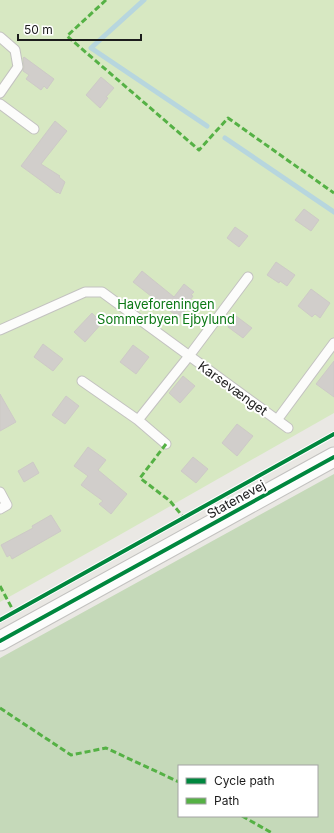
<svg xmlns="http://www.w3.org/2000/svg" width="334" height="833" font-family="Inter,sans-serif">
<rect width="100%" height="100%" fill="#eae8e4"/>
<path fill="#d7e8c2" d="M 0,0 L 334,0 L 334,413 L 116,537 L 0,602 Z"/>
<path fill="#c5d9b9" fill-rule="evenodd" d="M 334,474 L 334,833 L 0,833 L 0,658 ZM 179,766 L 317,766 L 317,816 L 179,816 Z"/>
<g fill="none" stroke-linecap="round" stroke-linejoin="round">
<path stroke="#b7d6de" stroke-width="5" d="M 144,0 L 91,48 L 207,126
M 225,138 L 334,212"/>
</g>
<path fill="#d1cecb" stroke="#cdcac6" d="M 24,57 L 54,79 L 47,89 L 44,86 L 41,90 L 26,79 L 29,75 L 23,71 L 24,67 L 23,58 Z
M 101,77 L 114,88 L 106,97 L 108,98 L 100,108 L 86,95 Z
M 55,121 L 67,131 L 41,164 L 60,176 L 59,177 L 65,182 L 60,194 L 58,192 L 57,193 L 47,185 L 21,166 Z
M 304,209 L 319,220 L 311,231 L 295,220 Z
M 235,227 L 248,236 L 239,247 L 227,238 Z
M 276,262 L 295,275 L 287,286 L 280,281 L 279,283 L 267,275 Z
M 142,271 L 174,297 L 184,284 L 194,292 L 191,295 L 193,296 L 188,303 L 189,305 L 179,318 L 133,282 Z
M 311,289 L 330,303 L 320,318 L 315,314 L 312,317 L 298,306 Z
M 92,313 L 102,323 L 85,342 L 74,332 Z
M 236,316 L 252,328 L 243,338 L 228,327 Z
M 43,344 L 63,359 L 53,371 L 34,357 Z
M 133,345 L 149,357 L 136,374 L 120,362 Z
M 334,361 L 334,397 L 316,384 Z
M 183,376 L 195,386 L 180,403 L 169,393 Z
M 0,394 L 16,422 L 0,431 Z
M 66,396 L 79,406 L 65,424 L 52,415 Z
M 237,424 L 253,436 L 237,456 L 222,443 Z
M 88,447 L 106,460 L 98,470 L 127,494 L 111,514 L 99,504 L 103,501 L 81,485 L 88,476 L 74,466 Z
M 193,457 L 208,469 L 196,483 L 181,471 Z
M 33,462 L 39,473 L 24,482 L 18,471 Z
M 51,515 L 61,531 L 12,559 L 10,555 L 7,557 L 1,545 L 33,528 L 32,526 Z"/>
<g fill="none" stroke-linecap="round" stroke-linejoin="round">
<g stroke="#c3c2c0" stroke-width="11">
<path id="lane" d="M 0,37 L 15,50 L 18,67 L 0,93
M 0,104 L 34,129
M 0,330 L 85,292 L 102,292 L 288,428
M 82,381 L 138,420 L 189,356 L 248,277
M 138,420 L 166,444
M 277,420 L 334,343
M 0,492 L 7,505 L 0,509"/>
</g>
<g stroke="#c3c2c0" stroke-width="21">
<path id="street" d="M 0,641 L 334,457"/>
</g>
<use href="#lane" stroke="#fcfcfb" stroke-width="9"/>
<use href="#street" stroke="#fcfcfb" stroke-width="19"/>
<path stroke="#55b145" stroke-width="3" stroke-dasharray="6 3" stroke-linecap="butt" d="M 106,0 L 67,36 L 199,150 L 228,118 L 334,193
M 166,444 L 140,478 L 170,501 L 184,518
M 0,586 L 14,612
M 0,708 L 71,755 L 106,748 L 179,782
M 242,816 L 272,833"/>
<g stroke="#fff" stroke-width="6">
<path id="cycleway" d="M 0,620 L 334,434
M 0,641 L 334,457"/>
</g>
<use href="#cycleway" stroke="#00873e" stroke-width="4"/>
</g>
<g text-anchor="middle" stroke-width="4" stroke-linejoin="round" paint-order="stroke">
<g font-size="13" fill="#0b7814" stroke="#fff">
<text x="166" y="309">Haveforeningen<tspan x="166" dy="15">Sommerbyen Ejbylund</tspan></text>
</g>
<g font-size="13" fill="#1c1c1c" stroke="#fff">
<text transform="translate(233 388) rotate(36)" y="5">Karsevænget</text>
<text transform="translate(236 499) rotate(-29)" y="5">Statenevej</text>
</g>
</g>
<rect x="178" y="765" width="140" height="52" fill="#ffffff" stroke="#a4a4a4"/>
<rect x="186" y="778" width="20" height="6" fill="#00873e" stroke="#a4a4a4"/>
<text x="214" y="785" font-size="12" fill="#1c1c1c">Cycle path</text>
<rect x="186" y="798" width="20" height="6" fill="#55b145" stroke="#a4a4a4"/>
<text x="214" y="805" font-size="12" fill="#1c1c1c">Path</text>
<path d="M18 34v6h123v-6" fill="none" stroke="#1c1c1c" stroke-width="2"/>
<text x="24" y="34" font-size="12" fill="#1c1c1c" stroke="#ffffff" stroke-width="3" paint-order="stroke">50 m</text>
</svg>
